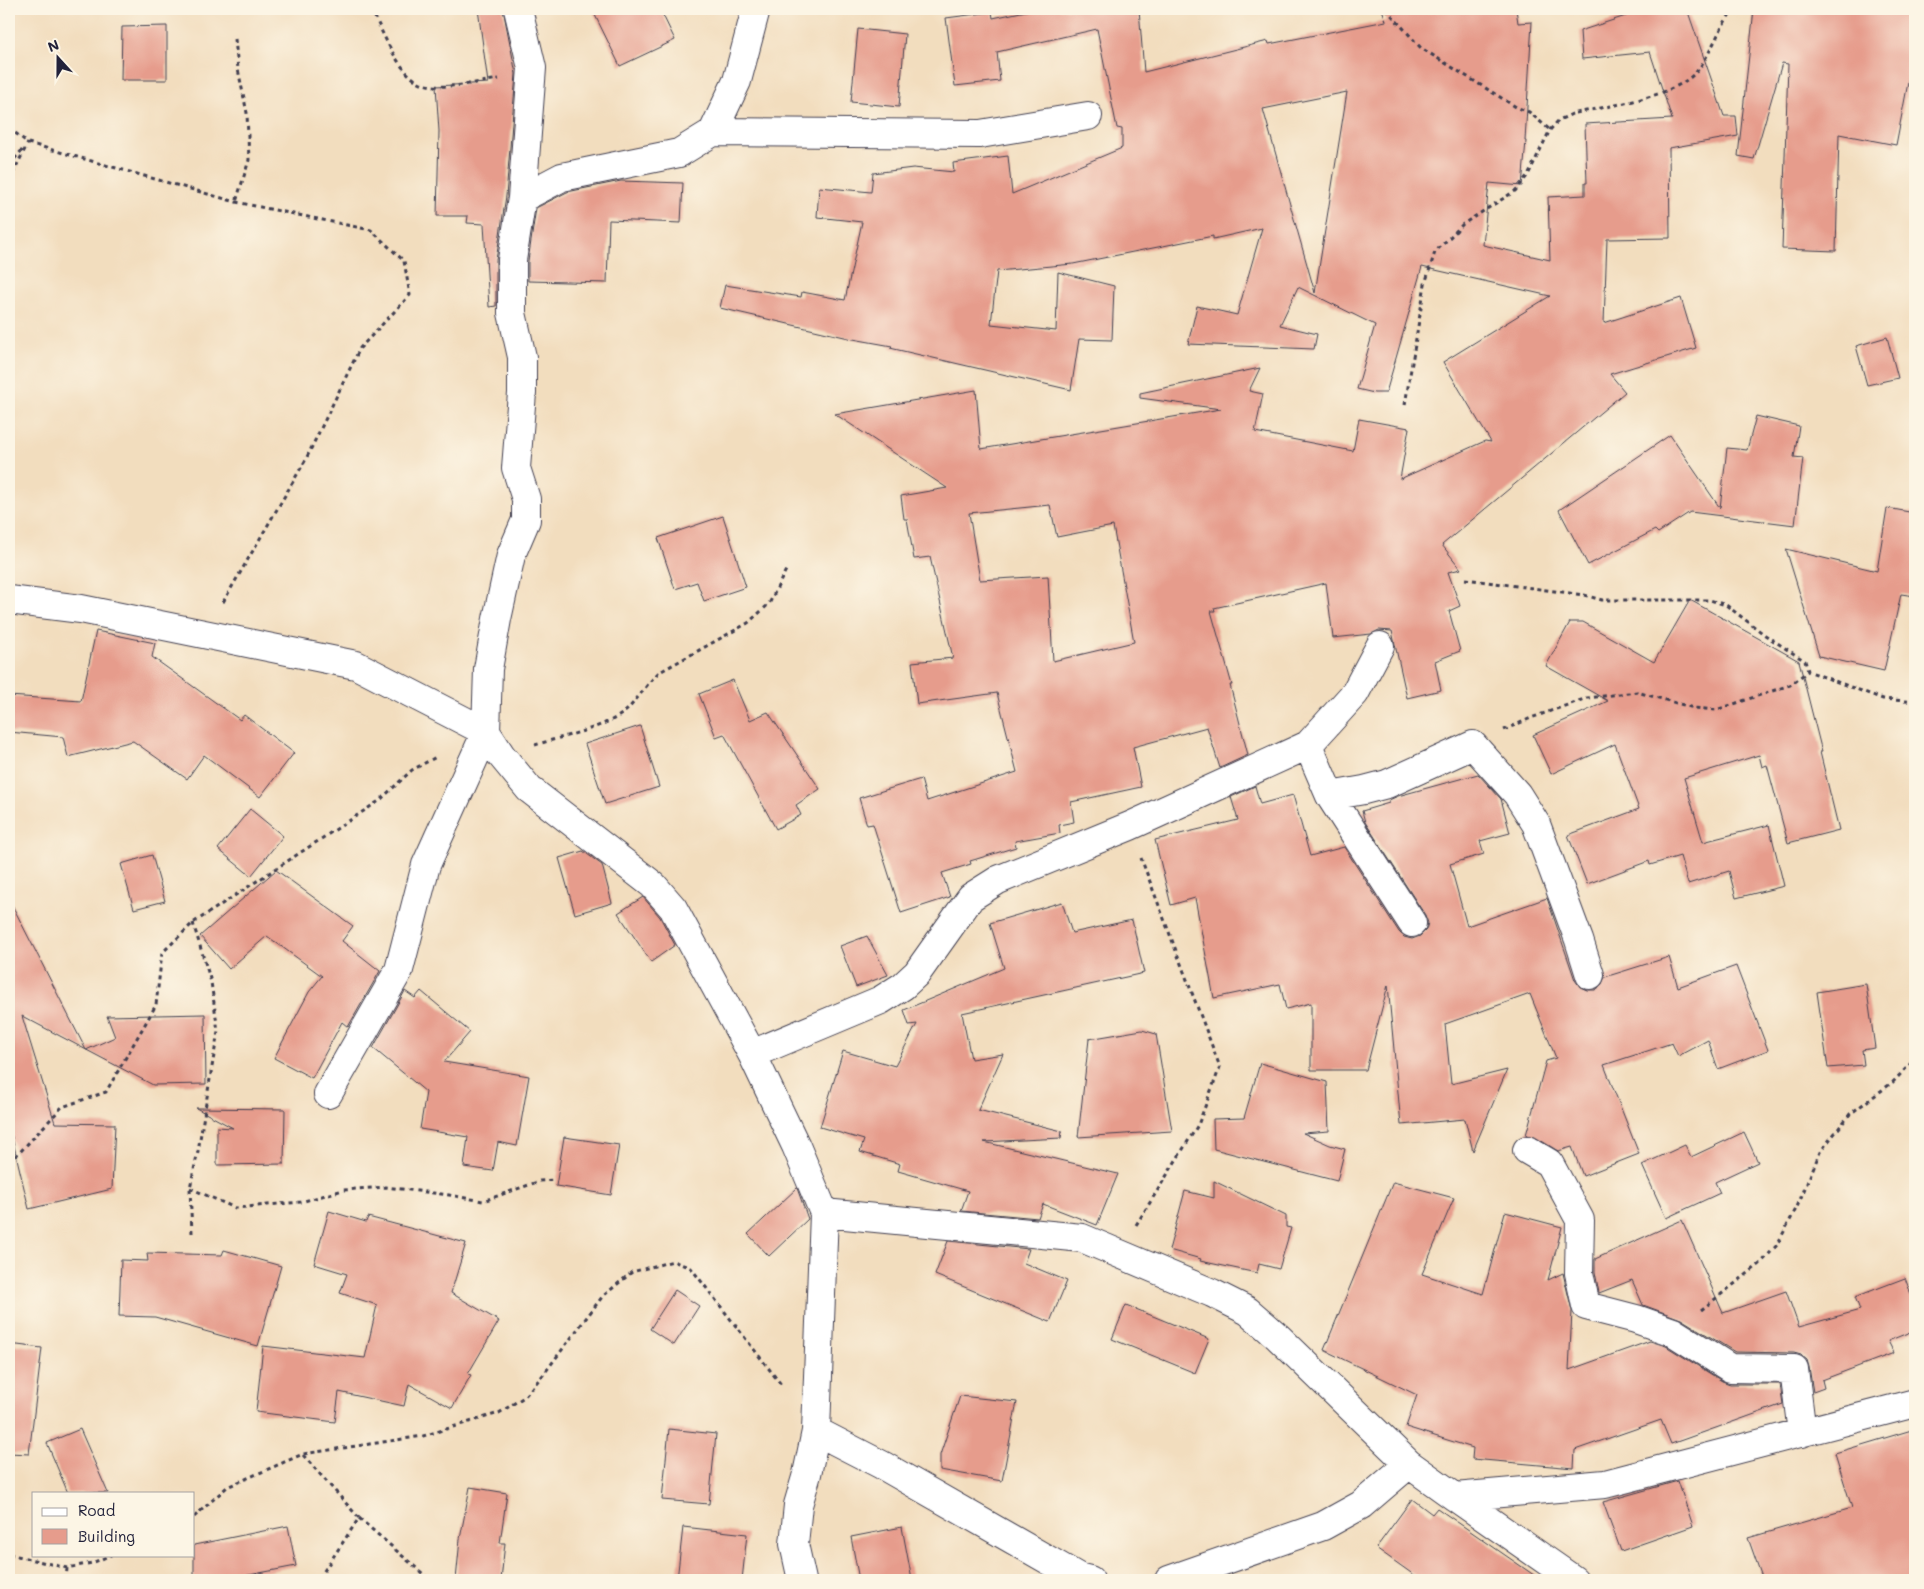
<svg xmlns="http://www.w3.org/2000/svg" width="1924" height="1589" font-family="Mali,sans-serif">
<rect width="100%" height="100%" fill="#fcf5e5"/>
<filter id="ink" filterUnits="userSpaceOnUse"><feTurbulence type="fractalNoise" baseFrequency=".02" numOctaves="2"/><feDisplacementMap in="SourceGraphic" scale="10" xChannelSelector="R" yChannelSelector="G"/><feConvolveMatrix kernelMatrix="1 2 1 2 8 2 1 2 1" color-interpolation-filters="sRGB"/></filter>
<filter id="wash" filterUnits="userSpaceOnUse"><feTurbulence type="fractalNoise" baseFrequency=".0096" numOctaves="4" result="noise"/><feDisplacementMap in="SourceGraphic" scale="20" xChannelSelector="R" yChannelSelector="G"/><feGaussianBlur stdDeviation="1.12" result="paint"/><feColorMatrix in="noise" values="0 0 0 0 0 0 0 0 0 0 0 0 0 0 0 0 0 1.4 0 .05"/><feComposite in="paint" operator="in"/></filter>
<g filter="url(#wash)">
<rect width="100%" height="100%" fill="#f2ddbe"/>
<g id="blocks">
<path fill="#e69c8c" fill-rule="evenodd" d="M 478,9 L 503,9 L 516,74 L 506,196 L 496,260 L 496,306 L 489,307 L 484,224 L 467,223 L 468,216 L 437,216 L 439,131 L 436,86 L 488,83 Z
M 592,9 L 660,9 L 675,40 L 620,66 Z
M 1035,9 L 1139,9 L 1144,72 L 1268,41 L 1269,44 L 1386,21 L 1382,9 L 1416,9 L 1418,14 L 1464,9 L 1516,9 L 1518,23 L 1532,22 L 1525,141 L 1526,141 L 1522,186 L 1489,183 L 1483,245 L 1550,260 L 1548,197 L 1585,195 L 1585,183 L 1587,183 L 1585,124 L 1672,119 L 1650,52 L 1582,59 L 1580,31 L 1647,9 L 1687,9 L 1724,116 L 1736,116 L 1738,136 L 1669,148 L 1670,238 L 1607,239 L 1604,323 L 1681,298 L 1696,348 L 1610,374 L 1625,392 L 1442,545 L 1461,569 L 1448,572 L 1460,606 L 1449,611 L 1460,651 L 1435,661 L 1441,690 L 1407,698 L 1392,631 L 1379,630 L 1371,634 L 1333,638 L 1326,583 L 1214,608 L 1215,611 L 1211,611 L 1232,685 L 1230,685 L 1248,755 L 1220,768 L 1207,727 L 1133,747 L 1141,787 L 1071,802 L 1074,822 L 1059,825 L 1060,833 L 1015,841 L 1016,847 L 970,861 L 971,864 L 942,873 L 950,897 L 901,913 L 873,824 L 867,825 L 859,798 L 921,779 L 927,801 L 1017,772 L 997,693 L 917,704 L 912,662 L 953,658 L 930,557 L 914,559 L 907,519 L 904,519 L 901,496 L 947,488 L 835,414 L 976,390 L 981,449 L 1221,409 L 1140,398 L 1140,393 L 1260,368 L 1249,391 L 1263,394 L 1255,432 L 1353,451 L 1359,419 L 1409,428 L 1400,479 L 1485,441 L 1491,442 L 1443,362 L 1550,296 L 1422,267 L 1386,393 L 1374,393 L 1357,389 L 1375,325 L 1298,287 L 1280,325 L 1317,334 L 1314,349 L 1188,344 L 1197,306 L 1237,315 L 1262,228 L 1213,239 L 1213,236 L 1073,264 L 997,271 L 991,324 L 1056,331 L 1058,272 L 1114,286 L 1112,340 L 1079,339 L 1071,390 L 890,348 L 892,346 L 853,339 L 720,308 L 725,285 L 801,297 L 802,292 L 845,300 L 862,222 L 817,217 L 819,187 L 871,192 L 873,173 L 913,168 L 954,172 L 953,163 L 1008,156 L 1012,194 L 1122,148 L 1122,129 L 1117,128 L 1097,29 L 997,52 L 1000,81 L 955,86 L 946,18 L 992,12 L 993,18 ZM 1347,92 L 1315,293 L 1263,109 ZM 1050,505 L 1057,537 L 1113,526 L 1134,642 L 1053,661 L 1048,576 L 980,580 L 969,513 Z
M 1754,9 L 1915,9 L 1915,46 L 1896,145 L 1839,134 L 1836,251 L 1782,249 L 1788,64 L 1782,63 L 1754,159 L 1738,156 Z
M 167,26 L 167,80 L 121,80 L 122,27 Z
M 858,29 L 905,34 L 899,107 L 851,102 Z
M 621,181 L 683,183 L 681,223 L 609,220 L 607,283 L 528,281 L 528,261 L 536,208 L 567,192 Z
M 1887,337 L 1898,378 L 1867,385 L 1856,346 Z
M 1756,416 L 1799,426 L 1794,457 L 1803,458 L 1795,525 L 1690,512 L 1658,533 L 1655,530 L 1588,565 L 1559,510 L 1670,435 L 1720,508 L 1727,448 L 1747,450 Z
M 1887,508 L 1915,513 L 1915,596 L 1901,594 L 1884,671 L 1819,656 L 1786,549 L 1877,571 Z
M 723,516 L 746,587 L 704,601 L 697,582 L 675,589 L 658,538 Z
M 1690,600 L 1799,661 L 1822,752 L 1820,752 L 1839,830 L 1788,843 L 1767,765 L 1762,767 L 1759,755 L 1684,778 L 1703,842 L 1769,825 L 1784,886 L 1736,898 L 1729,871 L 1688,884 L 1680,856 L 1650,865 L 1649,861 L 1587,884 L 1568,835 L 1639,809 L 1615,744 L 1551,774 L 1533,735 L 1608,701 L 1546,666 L 1570,622 L 1583,622 L 1654,662 Z
M 96,631 L 155,643 L 152,657 L 240,720 L 244,715 L 294,753 L 260,797 L 204,755 L 187,779 L 133,741 L 68,757 L 63,737 L 9,732 L 9,696 L 81,701 Z
M 733,680 L 750,720 L 768,712 L 820,789 L 796,805 L 801,815 L 776,829 L 724,734 L 716,737 L 699,694 Z
M 640,726 L 659,787 L 605,804 L 585,744 Z
M 1478,774 L 1501,799 L 1510,833 L 1480,841 L 1484,854 L 1450,864 L 1467,926 L 1547,898 L 1575,980 L 1580,987 L 1587,990 L 1595,990 L 1601,986 L 1605,977 L 1669,957 L 1678,987 L 1736,966 L 1768,1050 L 1718,1069 L 1708,1040 L 1678,1056 L 1672,1043 L 1604,1065 L 1639,1154 L 1583,1176 L 1572,1147 L 1558,1151 L 1535,1137 L 1526,1135 L 1546,1061 L 1556,1058 L 1530,994 L 1445,1024 L 1451,1084 L 1507,1070 L 1473,1151 L 1465,1119 L 1401,1125 L 1388,985 L 1366,1070 L 1311,1070 L 1311,1003 L 1286,1009 L 1280,984 L 1214,998 L 1195,898 L 1171,905 L 1155,840 L 1238,820 L 1231,797 L 1255,786 L 1260,804 L 1293,795 L 1310,856 L 1344,847 L 1399,932 L 1404,937 L 1412,939 L 1420,936 L 1426,930 L 1428,923 L 1425,915 L 1365,822 L 1362,811 L 1389,803 L 1389,800 L 1398,796 Z
M 250,809 L 283,836 L 251,876 L 218,849 Z
M 583,851 L 602,865 L 612,903 L 575,914 L 559,858 Z
M 152,855 L 165,901 L 134,909 L 121,864 Z
M 276,870 L 353,926 L 342,941 L 380,971 L 348,1027 L 342,1022 L 312,1078 L 274,1058 L 309,992 L 322,976 L 267,936 L 229,969 L 200,936 Z
M 643,897 L 660,917 L 675,945 L 651,962 L 618,913 Z
M 9,899 L 86,1050 L 115,1037 L 107,1016 L 205,1014 L 206,1084 L 153,1085 L 22,1016 L 55,1123 L 115,1124 L 112,1189 L 29,1209 L 9,1125 Z
M 1062,902 L 1072,933 L 1132,920 L 1144,973 L 962,1013 L 971,1059 L 1003,1054 L 978,1110 L 1062,1131 L 1061,1138 L 984,1142 L 1118,1174 L 1097,1225 L 1043,1204 L 1038,1218 L 961,1211 L 968,1191 L 898,1171 L 900,1164 L 860,1152 L 864,1140 L 820,1127 L 843,1051 L 895,1066 L 917,1024 L 909,1025 L 904,1010 L 1004,968 L 990,923 Z
M 867,936 L 888,975 L 856,987 L 840,946 Z
M 1866,984 L 1875,1048 L 1862,1050 L 1864,1065 L 1828,1068 L 1817,992 Z
M 405,991 L 415,998 L 421,991 L 470,1032 L 444,1062 L 529,1076 L 517,1146 L 498,1142 L 493,1171 L 464,1167 L 468,1137 L 420,1129 L 426,1092 L 373,1048 Z
M 1142,1030 L 1156,1034 L 1172,1131 L 1078,1137 L 1089,1039 Z
M 1260,1063 L 1327,1082 L 1329,1131 L 1303,1133 L 1330,1145 L 1345,1149 L 1337,1181 L 1214,1149 L 1213,1119 L 1244,1118 Z
M 196,1108 L 285,1109 L 284,1164 L 217,1165 L 217,1127 L 233,1128 Z
M 1744,1132 L 1758,1162 L 1715,1182 L 1720,1193 L 1666,1218 L 1642,1165 L 1685,1145 L 1691,1157 Z
M 564,1137 L 619,1145 L 611,1195 L 556,1186 Z
M 1214,1181 L 1286,1216 L 1286,1227 L 1291,1228 L 1279,1269 L 1259,1264 L 1257,1273 L 1200,1261 L 1201,1259 L 1169,1250 L 1185,1191 L 1214,1198 Z
M 1393,1182 L 1454,1198 L 1422,1274 L 1483,1294 L 1505,1212 L 1562,1227 L 1548,1280 L 1563,1273 L 1572,1311 L 1569,1370 L 1650,1341 L 1666,1346 L 1722,1381 L 1730,1384 L 1780,1384 L 1783,1404 L 1671,1444 L 1661,1420 L 1575,1450 L 1574,1468 L 1472,1459 L 1473,1448 L 1406,1427 L 1417,1395 L 1324,1350 Z
M 797,1188 L 808,1219 L 769,1256 L 748,1234 Z
M 329,1211 L 366,1222 L 368,1217 L 466,1243 L 451,1293 L 499,1321 L 468,1374 L 471,1375 L 452,1408 L 409,1384 L 404,1406 L 339,1392 L 335,1422 L 256,1412 L 263,1346 L 365,1358 L 377,1305 L 340,1293 L 347,1274 L 314,1264 Z
M 1682,1220 L 1723,1313 L 1786,1291 L 1799,1327 L 1860,1310 L 1855,1297 L 1905,1278 L 1915,1305 L 1915,1330 L 1888,1341 L 1894,1353 L 1822,1380 L 1824,1388 L 1813,1392 L 1809,1367 L 1807,1360 L 1801,1355 L 1794,1353 L 1735,1352 L 1681,1319 L 1643,1305 L 1632,1280 L 1599,1293 L 1595,1272 L 1595,1259 Z
M 948,1241 L 1029,1249 L 1024,1263 L 1067,1281 L 1050,1322 L 935,1275 Z
M 224,1250 L 281,1266 L 258,1346 L 155,1317 L 119,1316 L 121,1260 L 148,1261 L 147,1253 L 222,1255 Z
M 675,1290 L 699,1306 L 674,1345 L 650,1329 Z
M 1126,1305 L 1209,1339 L 1195,1373 L 1112,1339 Z
M 9,1344 L 42,1348 L 29,1454 L 9,1453 Z
M 960,1396 L 1017,1402 L 1002,1481 L 940,1470 L 940,1455 Z
M 80,1429 L 108,1493 L 68,1493 L 47,1443 Z
M 669,1429 L 716,1434 L 709,1504 L 662,1500 Z
M 1915,1429 L 1915,1580 L 1763,1580 L 1748,1538 L 1852,1508 L 1835,1453 Z
M 1678,1481 L 1693,1526 L 1621,1551 L 1603,1502 Z
M 470,1487 L 507,1493 L 500,1543 L 505,1543 L 501,1580 L 456,1580 L 460,1539 Z
M 1412,1499 L 1432,1514 L 1437,1508 L 1541,1580 L 1421,1580 L 1376,1548 Z
M 288,1526 L 296,1566 L 223,1580 L 194,1580 L 194,1545 Z
M 683,1527 L 747,1534 L 742,1580 L 677,1580 Z
M 902,1527 L 912,1580 L 859,1580 L 851,1537 Z"/>
</g>
</g>
<g filter="url(#ink)">
<use href="#blocks" fill-opacity="0" stroke="#413e4f" stroke-width="1"/>
<g fill="none" stroke-linecap="round" stroke-linejoin="round">
<g stroke="#413e4f" stroke-width="30">
<path id="street" d="M 518,9 L 532,68 L 522,198 L 512,260 L 512,313 L 522,357 L 522,393 L 516,468 L 526,499 L 526,520 L 511,555 L 497,619 L 488,669 L 486,732 L 501,755 L 529,789 L 653,885 L 673,908 L 752,1054 L 796,1146 L 824,1213 L 1082,1238 L 1212,1293 L 1248,1311 L 1278,1337 L 1409,1464 L 1455,1497 L 1605,1484 L 1915,1403
M 713,132 L 737,81 L 756,9
M 522,198 L 562,177 L 679,153 L 713,132 L 980,134 L 1088,116
M 9,600 L 81,609 L 356,665 L 486,732 L 426,865 L 399,970 L 328,1094
M 1308,745 L 1355,693 L 1380,646
M 1330,796 L 1412,923
M 752,1054 L 881,1000 L 903,986 L 917,973 L 971,897 L 998,880 L 1130,826 L 1308,745 L 1330,796 L 1364,790 L 1387,784 L 1473,745 L 1517,794 L 1536,824 L 1579,940 L 1590,975
M 1527,1150 L 1549,1163 L 1580,1220 L 1579,1273 L 1586,1306 L 1636,1319 L 1673,1332 L 1730,1368 L 1794,1369 L 1802,1433
M 824,1213 L 816,1431 L 882,1465 L 1078,1577 L 1090,1580
M 1455,1497 L 1574,1580
M 802,1580 L 794,1544 L 798,1505 L 807,1474 L 816,1431
M 1169,1580 L 1323,1526 L 1361,1505 L 1409,1464"/>
</g>
<path stroke="#413e4f" stroke-width="3" stroke-dasharray="4 4" stroke-linecap="butt" d="M 371,9 C 382,30 397,71 419,82 C 438,92 478,82 499,79
M 1386,9 L 1421,48 L 1516,107 L 1529,112 L 1550,130
M 235,39 L 238,69 L 247,113 L 249,160 L 236,202
M 9,128 L 28,143 L 236,202 L 371,230 L 404,261 L 410,295 L 360,348 L 305,461 L 222,604
M 9,165 L 23,149
M 9,181 L 28,143
M 1405,405 L 1425,284 L 1435,252 L 1463,224 L 1515,191 L 1528,175 L 1550,130 L 1559,120 L 1572,114 C 1606,106 1674,98 1697,71 C 1712,52 1719,27 1734,9
M 1465,579 L 1584,595 L 1602,600 L 1710,600 L 1726,605 L 1765,635 L 1805,661 L 1808,671 L 1883,699 L 1915,702
M 1504,730 L 1531,718 L 1587,698 L 1637,692 L 1694,708 L 1716,710 L 1790,685 L 1808,671
M 535,745 C 560,737 610,727 628,709 C 639,697 647,684 658,673 L 748,623 L 769,604 L 786,570
M 9,1162 L 20,1152 L 62,1107 L 106,1092 L 156,1005 L 162,953 L 193,923 L 379,801 L 412,770 L 436,757
M 190,1188 L 235,1208 L 301,1202 L 343,1190 L 386,1187 L 449,1195 L 483,1201 L 540,1181 L 554,1180
M 1136,1225 L 1198,1125 L 1220,1067 L 1141,858
M 192,1233 L 190,1188 L 198,1151 L 218,1031 L 211,982 L 193,923
M 1701,1310 L 1760,1264 L 1777,1245 L 1797,1207 L 1820,1152 L 1850,1114 L 1893,1082 L 1915,1059
M 303,1455 L 359,1518 L 318,1580
M 194,1517 L 227,1487 L 303,1454 L 423,1436 L 499,1413 L 524,1397 L 543,1375 L 602,1297 L 632,1272 L 673,1261 L 691,1268 L 783,1387
M 359,1518 L 430,1580
M 9,1554 L 67,1568 L 92,1563 L 111,1555
M 66,1580 L 67,1568"/>
<use href="#street" stroke="#fff" stroke-width="28"/>
</g>
</g>
<rect width="1924" height="1589" fill="none" stroke="#fcf5e5" stroke-width="30"/>
<rect x="32" y="1492" width="162" height="65" fill="#fcf5e5" stroke="#a5a1a1"/>
<rect x="42" y="1508" width="25" height="8" fill="#ffffff" stroke="#a5a1a1"/>
<text x="78" y="1516" font-size="15" fill="#22223b">Road</text>
<rect x="42" y="1529" width="25" height="15" fill="#e69c8c" stroke="#a5a1a1"/>
<text x="78" y="1542" font-size="15" fill="#22223b">Building</text>
<g transform="translate(58 58) rotate(339)" stroke="#fcf5e5" stroke-width="4" paint-order="stroke">
<path d="M0-4L9 19L0 12L-9 19Z" fill="#22223b"/>
<text y="-8" font-size="14" font-weight="bold" text-anchor="middle" fill="#22223b">N</text>
</g>
</svg>
